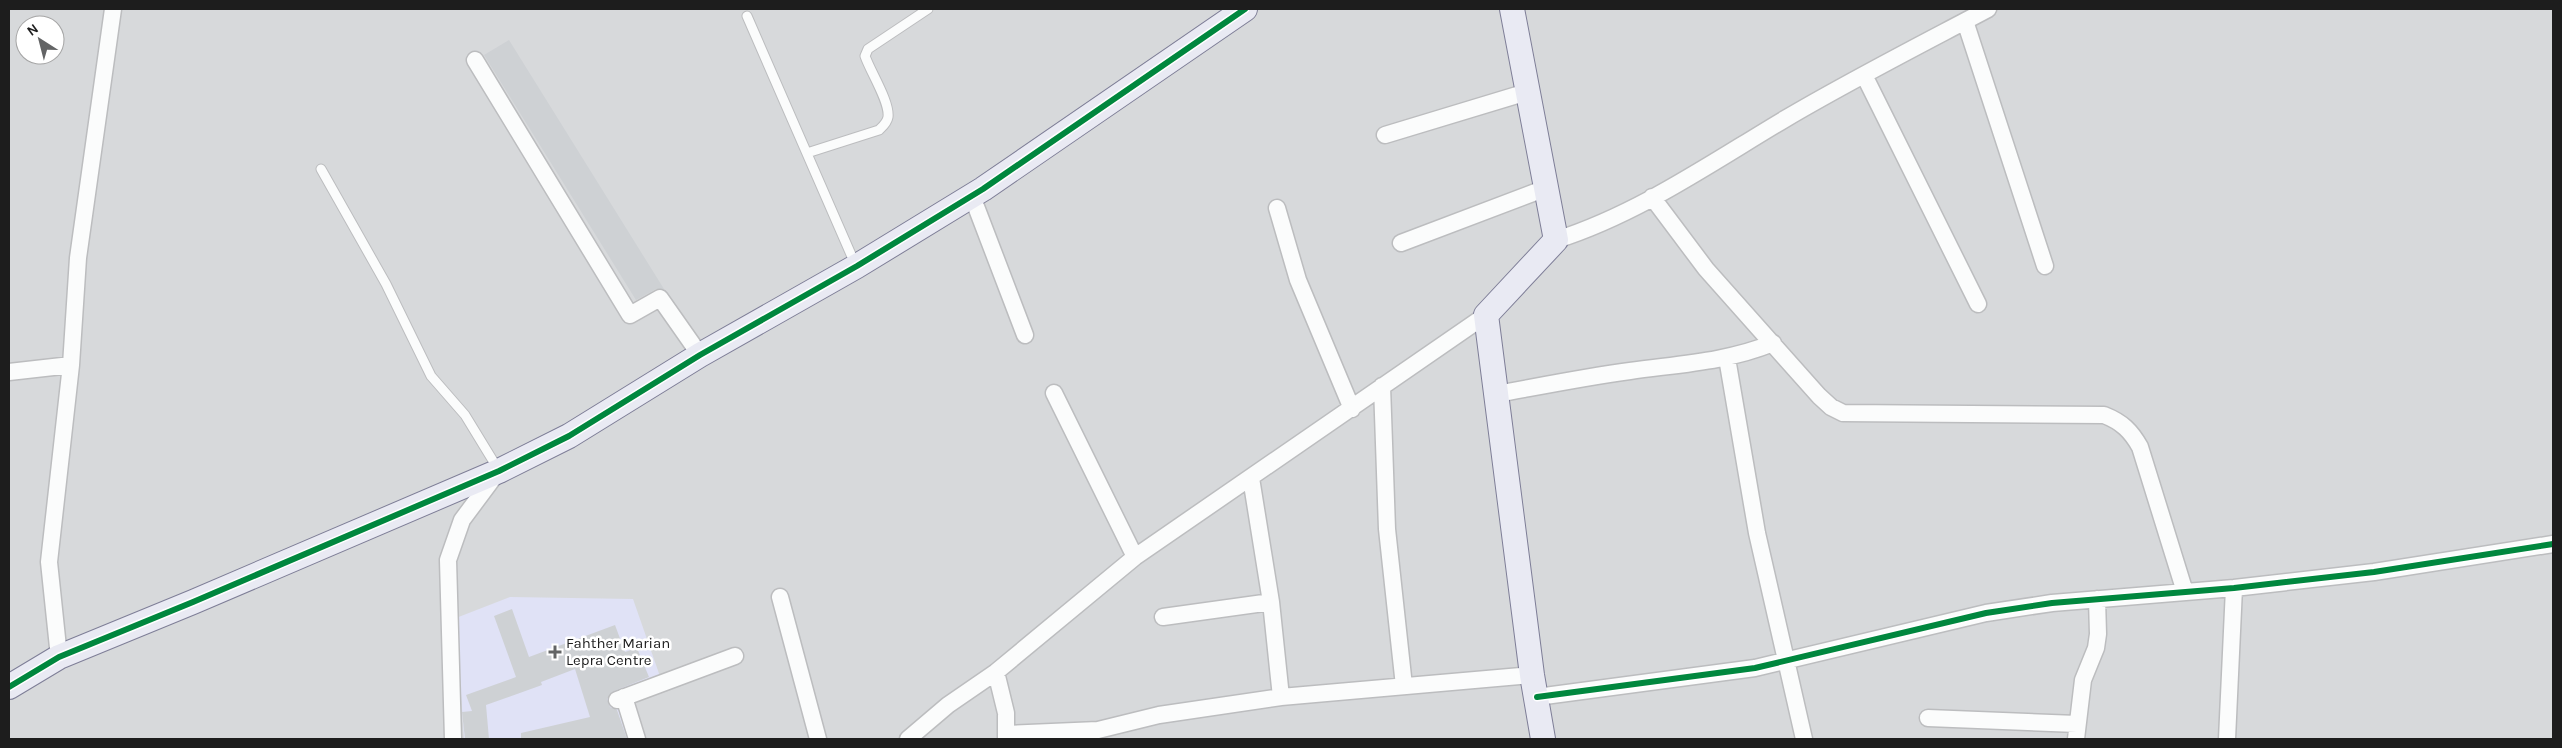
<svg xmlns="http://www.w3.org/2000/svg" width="2562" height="748" font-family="Karla,sans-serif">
<rect width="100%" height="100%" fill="#e5e8ec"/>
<path fill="#d7d9db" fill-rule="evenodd" d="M 9,9 L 2553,9 L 2553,739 L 9,739 ZM 25,25 L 55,25 L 55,55 L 25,55 Z"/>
<path fill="#e0e2f6" d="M 510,597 L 633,599 L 663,685 L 621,702 L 633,739 L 464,739 L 456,618 Z"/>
<path fill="#ced1d4" d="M 509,40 L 664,289 L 656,289 L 636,300 L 484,55 Z
M 512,609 L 529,657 L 615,625 L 625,652 L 637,648 L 649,677 L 614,691 L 607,699 L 610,707 L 617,710 L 627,739 L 521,739 L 521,733 L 590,717 L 575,669 L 541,682 L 542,685 L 486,705 L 489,739 L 465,739 L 462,712 L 472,711 L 466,695 L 516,677 L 494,616 Z"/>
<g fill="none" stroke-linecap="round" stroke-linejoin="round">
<g stroke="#bcbdbf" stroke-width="11">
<path id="lane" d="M 747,16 L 856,266
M 807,153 L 879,130 C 883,126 887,123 888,117 C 890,102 870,71 865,56 L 868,49 L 928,9
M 321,169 L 386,284 L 431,376 L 465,415 L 498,469"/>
</g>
<g stroke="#bcbdbf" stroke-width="19">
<path id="street" d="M 1965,21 L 2045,266
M 475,60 L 630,315 L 660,298 L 700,355
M 1864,75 L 1978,304
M 1385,135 L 1527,92
M 972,196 L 1025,335
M 1652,197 L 1706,269 L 1819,396 L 1831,407 L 1843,413 L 2104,415 C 2122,422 2131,431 2140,447 L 2185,592
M 1277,208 L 1298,280 L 1352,409
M 1556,240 C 1638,214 1711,163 1785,119 C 1851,80 1920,45 1988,9
M 1401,243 L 1546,188
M 1727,358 L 1757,533 L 1804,739
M 9,372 L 71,365
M 1382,386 L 1387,529 L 1404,686
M 1054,393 L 1135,557
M 1497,394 C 1541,386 1585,377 1630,371 C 1679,364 1726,362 1773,343
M 1251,478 L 1271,602 L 1281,697
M 780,597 L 818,739
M 1163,617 L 1271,602
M 59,657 L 49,562 L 71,365 L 78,258 L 113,9
M 996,672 L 1006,713 L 1006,739
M 624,697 L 637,739
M 1537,697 L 1755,668 L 1986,613 L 2052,603 L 2234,588 L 2374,572 L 2553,544
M 617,700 L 735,656
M 1928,718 L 2077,724
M 1006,734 L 1098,730 L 1159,715 L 1281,697 L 1532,675
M 453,739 L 448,560 L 462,520 L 497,473
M 908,739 L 948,705 L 996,672 L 1135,557 L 1486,315
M 2076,739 L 2083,680 L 2096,648 L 2098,634 L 2097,599
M 2227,739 L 2234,588"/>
</g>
<g stroke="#7e7e97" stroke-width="26">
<path id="secondary" d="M 1512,9 L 1556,240 L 1486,315 L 1532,675 L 1543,739
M 9,687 L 59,657 L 193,602 L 499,471 L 569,436 L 700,355 L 857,266 L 983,189 L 1245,9"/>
</g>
<use href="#lane" stroke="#fbfcfc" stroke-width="9"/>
<use href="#street" stroke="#fbfcfc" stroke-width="16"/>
<use href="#secondary" stroke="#e9eaf3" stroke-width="24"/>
<g stroke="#fff" stroke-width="9">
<path id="cycleway" d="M 9,687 L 59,657 L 193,602 L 499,471 L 569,436 L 700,355 L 857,266 L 983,189 L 1245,9
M 1537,697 L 1755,668 L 1986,613 L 2052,603 L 2234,588 L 2374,572 L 2553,544"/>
</g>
<use href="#cycleway" stroke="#00873e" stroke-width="6"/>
</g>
<path fill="#636465" stroke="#fff" stroke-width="2" d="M552.5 644.5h5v5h5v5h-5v5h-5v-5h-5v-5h5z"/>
<g text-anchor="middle" stroke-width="5" stroke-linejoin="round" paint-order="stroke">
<g font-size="15" fill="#1d1d1d" stroke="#fff" text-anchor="start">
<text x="566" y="648">Fahther Marian<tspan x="566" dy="17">Lepra Centre</tspan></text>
</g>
</g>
<rect width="2562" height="748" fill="none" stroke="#1d1d1d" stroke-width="20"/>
<g transform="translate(40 40) rotate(324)"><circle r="24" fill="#ffffff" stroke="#a5a5a5"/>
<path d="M0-4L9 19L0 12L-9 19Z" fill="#636465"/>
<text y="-8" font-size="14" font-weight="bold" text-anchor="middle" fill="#1d1d1d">N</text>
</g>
</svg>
